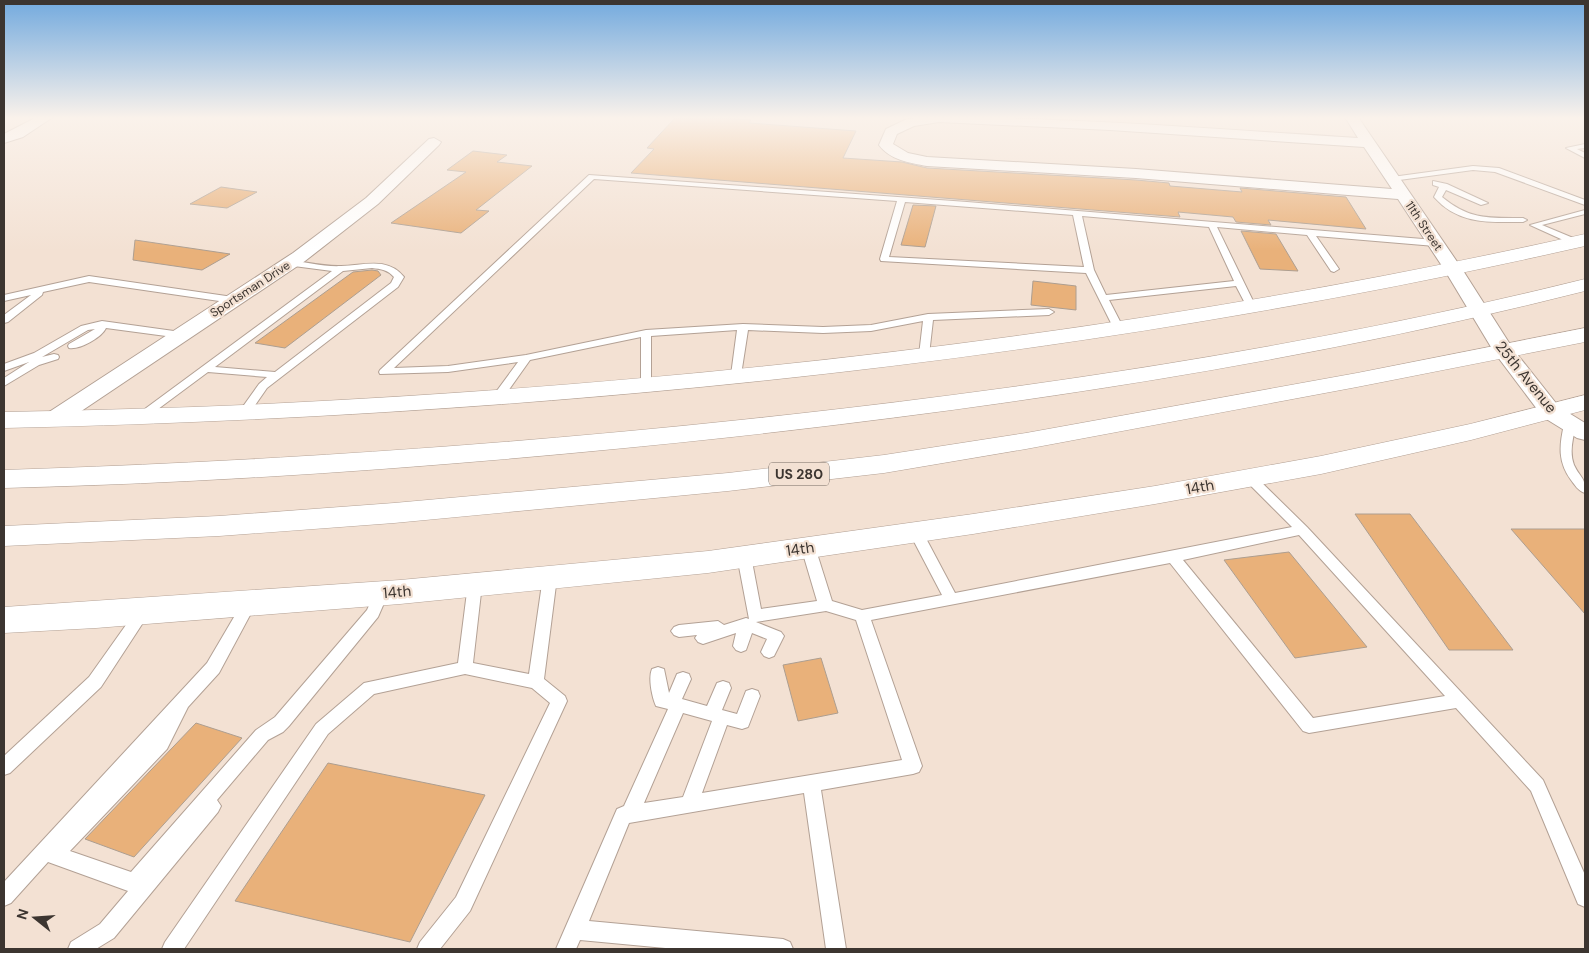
<svg xmlns="http://www.w3.org/2000/svg" width="1589" height="953" font-family="'DM Sans',sans-serif">
<rect width="100%" height="100%" fill="#f3e1d3"/>
<path fill="#e9b17a" stroke="#ad9e90" d="M 693,117 L 751,120 L 749,123 L 856,131 L 843,158 L 902,162 L 927,168 L 1136,180 L 1169,183 L 1170,186 L 1242,192 L 1240,188 L 1346,197 L 1366,229 L 1268,220 L 1271,225 L 1236,222 L 1233,217 L 1178,212 L 1180,217 L 631,173 L 654,149 L 647,148 L 675,118 L 692,119 Z
M 473,151 L 507,155 L 497,162 L 532,166 L 476,210 L 489,211 L 461,233 L 391,223 L 466,172 L 447,170 Z
M 221,187 L 257,192 L 227,208 L 190,204 Z
M 913,205 L 936,206 L 925,247 L 901,245 Z
M 1241,231 L 1276,234 L 1298,271 L 1260,269 Z
M 135,240 L 230,254 L 202,270 L 133,260 Z
M 372,270 L 378,271 L 381,275 L 285,348 L 255,343 L 353,272 Z
M 1033,281 L 1076,286 L 1076,310 L 1031,305 Z
M 1355,514 L 1410,514 L 1513,650 L 1449,650 Z
M 1511,529 L 1585,529 L 1585,614 Z
M 1289,552 L 1367,647 L 1295,658 L 1224,560 Z
M 821,658 L 838,713 L 798,721 L 783,665 Z
M 196,723 L 242,738 L 134,857 L 85,839 Z
M 328,763 L 485,795 L 410,942 L 235,901 Z"/>
<g fill="none" stroke-linecap="round" stroke-linejoin="round">
<g stroke="#b3a195" stroke-width="2">
<path id="service" d="M 1585,144 L 1585,148 L 1577,149 L 1585,153 L 1585,158 L 1566,148 Z
M 1473,166 L 1499,168 L 1585,200 L 1585,205 L 1495,172 L 1473,170 L 1392,181 L 1388,179 L 1392,177 Z
M 589,175 L 967,202 L 1435,240 L 1439,243 L 1435,246 L 1316,236 L 1339,269 L 1334,272 L 1331,271 L 1307,235 L 1217,227 L 1256,307 L 1254,309 L 1248,309 L 1236,286 L 1109,300 L 1124,329 L 1119,332 L 1114,329 L 1086,273 L 881,261 L 880,259 L 897,201 L 594,179 L 394,368 L 448,366 L 526,355 L 646,330 L 743,324 L 823,327 L 871,325 L 928,314 L 1049,309 L 1054,312 L 1049,315 L 933,320 L 929,355 L 924,358 L 919,355 L 923,321 L 871,331 L 823,333 L 748,330 L 741,375 L 736,378 L 731,375 L 737,330 L 651,336 L 651,384 L 646,387 L 641,384 L 641,337 L 530,360 L 503,398 L 499,399 L 493,396 L 518,362 L 448,372 L 380,374 L 379,372 L 380,370 ZM 905,202 L 1073,215 L 1084,267 L 889,257 ZM 1082,216 L 1209,227 L 1234,281 L 1106,295 L 1094,270 Z
M 1433,181 L 1447,184 L 1488,203 L 1481,205 L 1446,190 L 1442,197 C 1470,220 1488,218 1523,218 L 1527,220 L 1523,222 C 1489,222 1459,225 1434,197 L 1439,187 L 1433,185 Z
M 1585,210 L 1585,214 L 1542,225 L 1578,240 L 1578,244 L 1572,244 L 1530,225 Z
M 289,260 C 306,262 324,267 341,266 C 363,266 387,256 404,277 L 398,287 L 267,388 L 249,414 L 245,415 L 239,412 L 259,384 L 267,377 L 208,372 L 146,418 L 138,418 L 136,416 L 138,414 L 332,271 L 286,265 L 285,263 ZM 372,268 C 381,269 388,270 394,277 L 391,283 L 275,372 L 215,367 L 343,271 Z
M 89,276 L 233,297 L 238,300 L 233,303 L 89,282 L 43,292 L 42,295 L 8,322 L 4,323 L 4,315 L 31,295 L 4,301 L 4,295 Z
M 102,321 L 181,332 L 186,335 L 181,338 L 106,328 C 102,337 80,350 69,348 L 68,346 L 69,344 L 95,329 L 88,330 L 42,357 L 54,354 L 58,355 L 59,357 L 58,359 L 39,365 L 4,386 L 4,378 L 29,362 L 4,371 L 4,364 L 34,353 L 81,326 Z
M 1570,421 L 1576,425 C 1573,438 1569,452 1574,465 C 1580,478 1586,477 1585,493 C 1578,491 1575,485 1571,480 C 1558,462 1559,446 1564,425 Z
M 1250,474 L 1254,475 L 1307,527 L 1543,780 L 1585,875 L 1585,907 L 1578,904 L 1531,791 L 1456,708 L 1309,733 L 1303,731 L 1170,563 L 871,620 L 922,766 L 919,772 L 913,774 L 821,790 L 846,949 L 826,949 L 804,793 L 629,823 L 589,921 L 783,939 L 790,942 L 793,949 L 676,949 L 580,940 L 576,949 L 556,949 L 617,809 L 624,806 L 668,709 L 656,706 C 652,697 648,678 652,669 L 658,667 L 664,669 L 669,693 L 677,674 L 683,672 L 689,674 L 691,679 L 682,699 L 707,706 L 717,683 L 723,681 L 729,683 L 731,688 L 722,710 L 737,714 L 746,691 L 752,689 L 758,691 L 760,696 L 748,727 L 742,729 L 727,725 L 702,793 L 902,760 L 856,620 L 826,611 L 756,622 L 781,632 L 784,636 L 774,656 L 769,658 L 764,656 L 761,652 L 767,639 L 752,633 L 746,650 L 741,652 L 736,650 L 733,646 L 736,633 L 703,644 L 698,642 L 695,638 L 697,635 L 679,637 L 674,635 L 671,631 L 674,627 L 679,625 L 718,621 L 724,625 L 746,618 L 749,619 L 737,556 L 739,552 L 749,552 L 751,556 L 761,609 L 817,601 L 801,547 L 803,544 L 813,544 L 815,547 L 832,601 L 862,610 L 942,595 L 909,532 L 911,529 L 921,529 L 955,593 L 1292,527 L 1246,481 L 1244,478 L 1246,475 ZM 1299,535 L 1445,696 L 1313,718 L 1183,560 ZM 683,713 L 712,721 L 683,797 L 644,803 Z
M 550,572 L 555,573 L 557,577 L 544,679 L 565,696 L 567,701 L 470,911 L 440,949 L 417,949 L 420,942 L 456,897 L 550,703 L 532,688 L 465,674 L 374,694 L 328,734 L 184,949 L 162,949 L 165,942 L 316,724 L 364,683 L 458,663 L 468,584 L 470,580 L 475,579 L 480,580 L 482,584 L 473,663 L 529,674 L 543,577 L 545,573 Z
M 381,589 L 386,590 L 388,594 L 378,617 L 289,726 L 283,732 L 268,740 L 217,800 L 221,806 L 218,812 L 114,938 L 96,949 L 68,949 L 71,942 L 100,924 L 128,891 L 48,862 L 11,903 L 4,906 L 4,882 L 207,663 L 244,600 L 249,598 L 254,600 L 256,604 L 219,673 L 188,707 L 167,749 L 70,851 L 131,872 L 256,730 L 275,717 L 367,610 L 376,590 Z
M 143,606 L 148,608 L 150,612 L 101,687 L 10,773 L 4,775 L 4,756 L 89,677 L 138,608 Z"/>
</g>
<g stroke="#b3a195" stroke-width="2">
<path id="minor" d="M 37,117 L 53,117 L 23,137 L 4,143 L 4,134 Z
M 920,117 C 1067,117 1212,129 1358,138 L 1345,117 L 1358,117 L 1462,269 L 1513,349 L 1559,407 L 1585,423 L 1585,440 L 1577,438 L 1543,417 L 1494,352 L 1444,269 L 1398,199 L 1136,178 L 927,166 C 910,163 890,160 879,145 L 886,129 L 905,120 ZM 939,122 L 1110,130 L 1364,147 L 1392,189 L 1136,169 L 927,157 L 908,153 L 893,144 L 897,134 L 914,126 Z
M 434,138 L 441,142 L 439,145 L 378,204 L 305,261 L 62,424 L 54,426 L 46,424 L 42,419 L 46,414 L 293,253 L 366,198 L 429,139 Z"/>
</g>
<g stroke="#b3a195" stroke-width="1">
<path id="tertiary" d="M 1585,234 L 1585,246 C 1067,364 535,416 4,428 L 4,412 C 97,410 191,408 284,403 C 721,381 1158,330 1585,234 Z
M 1585,395 L 1585,410 L 1471,440 L 1321,474 L 1155,504 L 973,534 L 708,573 L 400,604 L 96,628 L 4,633 L 4,607 L 400,580 L 708,551 L 973,514 L 1155,486 L 1321,456 L 1470,424 Z"/>
</g>
<g stroke="#b3a195" stroke-width="1">
<path id="trunk" d="M 1585,279 L 1585,291 C 1305,362 1019,405 732,437 C 490,463 247,482 4,488 L 4,470 C 250,462 495,446 740,420 C 1024,390 1307,348 1585,279 Z
M 1585,328 L 1585,342 L 1357,387 L 1026,449 L 884,473 L 728,491 L 394,523 L 219,536 L 4,546 L 4,526 L 219,516 L 394,503 L 728,473 L 884,455 L 1026,433 L 1357,373 Z"/>
</g>
<use href="#service" fill="#fff" fill-rule="evenodd"/>
<use href="#minor" fill="#fff" fill-rule="evenodd"/>
<use href="#tertiary" fill="#fff" fill-rule="evenodd"/>
<use href="#trunk" fill="#fff" fill-rule="evenodd"/>
</g>
<linearGradient id="sky" x2="0" y2="1"><stop stop-color="#73aade"/><stop offset="0.47" stop-color="#faf2eb"/><stop offset="1" stop-color="#faf2eb" stop-opacity="0"/></linearGradient>
<rect width="1589" height="251" fill="url(#sky)"/>
<g text-anchor="middle" stroke-width="4.5" stroke-linejoin="round" paint-order="stroke">
<g font-size="12" fill="#3c3530" stroke="#f3e1d3">
<text transform="translate(1424 226) rotate(56)" y="4">11th Street</text>
<text transform="translate(250 289) rotate(-33)" y="4">Sportsman Drive</text>
</g>
<rect fill="#f3e1d3" stroke="#736961" stroke-width="1" x="769" y="462.5" width="60" height="23" rx="4"/>
<g font-size="14" font-weight="bold" fill="#3c3530">
<text x="799" y="479">US 280</text>
</g>
<g font-size="15" fill="#3c3530" stroke="#f3e1d3">
<text transform="translate(1526 377) rotate(51)" y="5">25th Avenue</text>
<text transform="translate(1200 487) rotate(-10)" y="5">14th</text>
<text transform="translate(800 549) rotate(-8)" y="5">14th</text>
<text transform="translate(397 592) rotate(-5)" y="5">14th</text>
</g>
</g>
<rect width="1589" height="953" fill="none" stroke="#3c3530" stroke-width="10"/>
<g transform="translate(35 918) rotate(287)" stroke="#f3e1d3" stroke-width="4" paint-order="stroke">
<path d="M0-4L9 19L0 12L-9 19Z" fill="#3c3530"/>
<text y="-8" font-size="14" font-weight="bold" text-anchor="middle" fill="#3c3530">N</text>
</g>
</svg>
